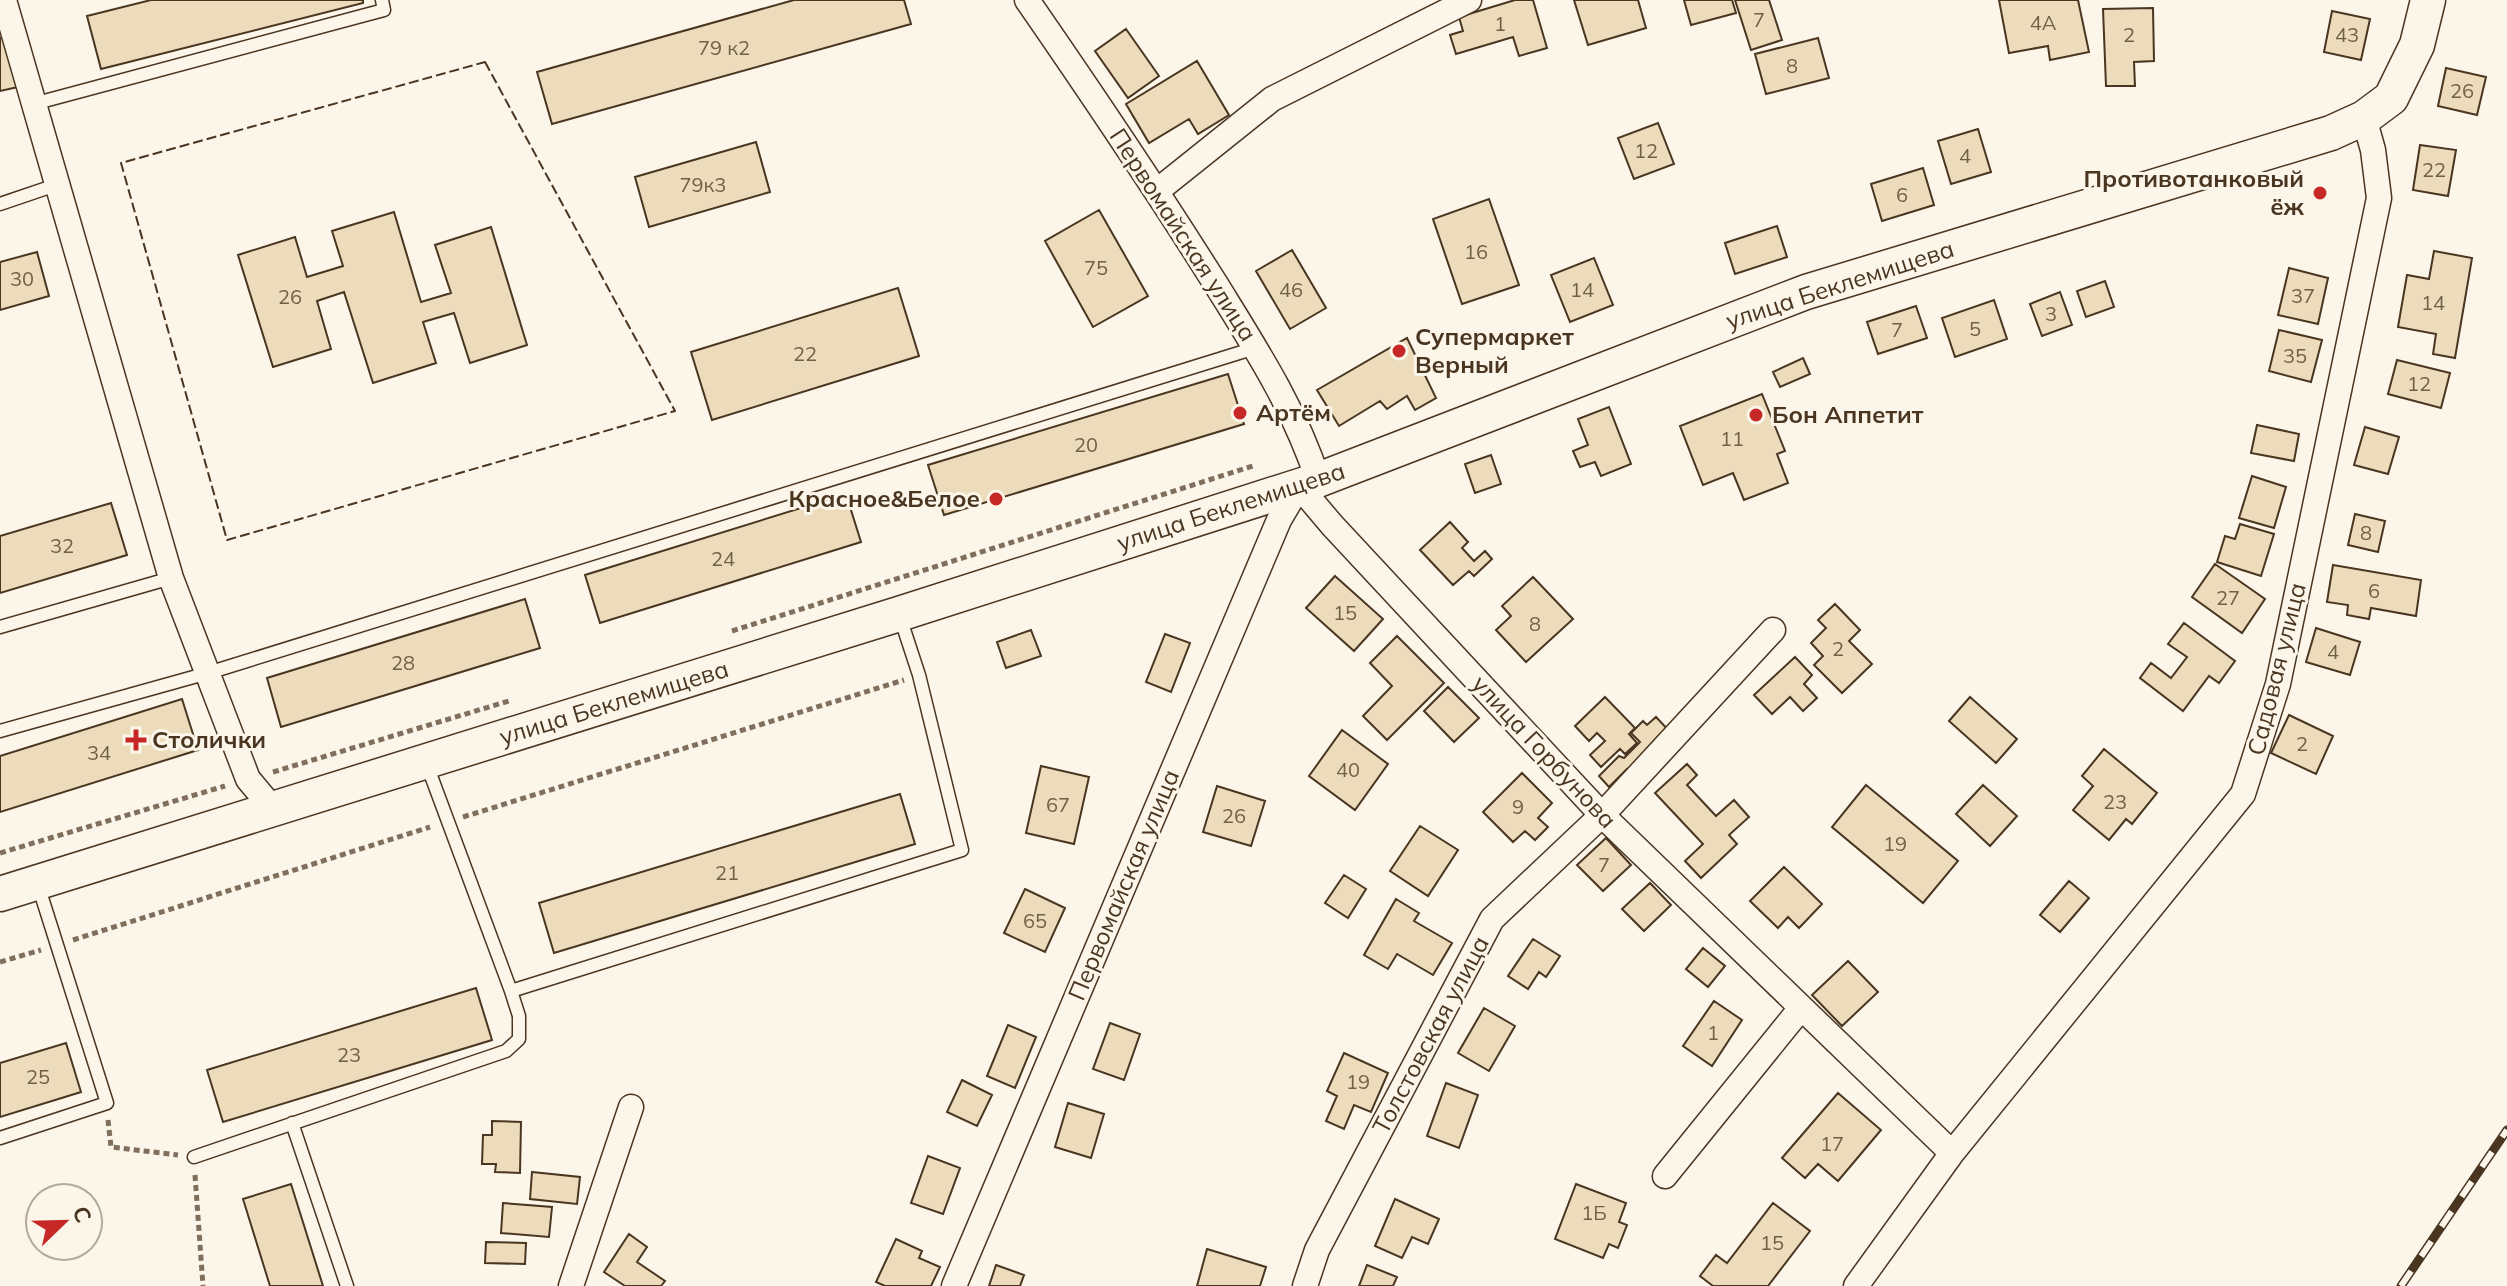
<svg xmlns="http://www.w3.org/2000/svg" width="2507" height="1286" font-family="Mulish,sans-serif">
<rect width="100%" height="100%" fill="#fbf6e9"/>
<path fill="#ecdcbc" stroke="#4a3520" stroke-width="2" d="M 151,0 L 363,0 L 363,3 L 101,69 L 87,16 Z
M 794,0 L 904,0 L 911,24 L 552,124 L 537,72 Z
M 1515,0 L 1533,0 L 1547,48 L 1519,56 L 1513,37 L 1456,54 L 1450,35 L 1463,31 L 1459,17 Z
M 1574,0 L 1638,0 L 1646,28 L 1588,45 Z
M 1684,0 L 1732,0 L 1736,13 L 1691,25 Z
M 1735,0 L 1769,0 L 1782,40 L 1751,50 Z
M 1999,0 L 2078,0 L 2089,52 L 2050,60 L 2048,46 L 2009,53 Z
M 2153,8 L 2154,61 L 2134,62 L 2135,86 L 2106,86 L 2103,9 Z
M 2332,11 L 2370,19 L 2361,60 L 2324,52 Z
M 1126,29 L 1159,76 L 1128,98 L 1095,51 Z
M 5,37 L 18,87 L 0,91 L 0,38 Z
M 1818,38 L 1829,78 L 1766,94 L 1755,54 Z
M 1197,61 L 1229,115 L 1198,134 L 1189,119 L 1149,143 L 1126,104 Z
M 2446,68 L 2486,77 L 2477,115 L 2438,106 Z
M 1658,123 L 1674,164 L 1634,179 L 1618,138 Z
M 1978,129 L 1991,172 L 1951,184 L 1938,141 Z
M 756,142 L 770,192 L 649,227 L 635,177 Z
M 2420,145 L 2456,150 L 2448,196 L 2413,190 Z
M 1923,168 L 1934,205 L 1882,221 L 1871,184 Z
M 1489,199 L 1519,285 L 1462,304 L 1433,219 Z
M 1099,210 L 1148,296 L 1093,327 L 1045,241 Z
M 394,212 L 421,302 L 451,293 L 435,245 L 491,227 L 527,345 L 470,363 L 454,313 L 423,322 L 436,363 L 373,383 L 344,292 L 317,301 L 331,349 L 273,367 L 238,255 L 295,237 L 307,277 L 343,266 L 332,231 Z
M 1777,226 L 1787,257 L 1735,274 L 1725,243 Z
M 1292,250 L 1326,308 L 1290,329 L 1256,271 Z
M 2434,251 L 2472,258 L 2455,358 L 2433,354 L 2436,334 L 2398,327 L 2407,275 L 2429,279 Z
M 37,252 L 49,296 L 0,310 L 0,262 Z
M 1594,258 L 1613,305 L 1570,322 L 1551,275 Z
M 2289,268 L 2328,278 L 2318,324 L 2278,315 Z
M 2105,281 L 2114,307 L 2086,317 L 2077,291 Z
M 898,288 L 919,356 L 712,420 L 691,352 Z
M 2060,292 L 2072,325 L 2042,336 L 2030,304 Z
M 1994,300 L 2007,339 L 1955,357 L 1942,318 Z
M 1916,306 L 1927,338 L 1878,354 L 1867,322 Z
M 2279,330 L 2322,340 L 2311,382 L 2269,371 Z
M 1407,338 L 1436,398 L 1415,410 L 1407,396 L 1387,409 L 1380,401 L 1339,426 L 1317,390 Z
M 1803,358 L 1810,374 L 1780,387 L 1773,372 Z
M 2397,360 L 2450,373 L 2441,408 L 2388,394 Z
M 1228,374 L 1244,424 L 944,515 L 928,465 Z
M 1762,394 L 1785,451 L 1777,454 L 1788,483 L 1744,500 L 1733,473 L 1703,485 L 1680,426 Z
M 1609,407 L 1631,464 L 1601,476 L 1595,462 L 1580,467 L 1573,451 L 1588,445 L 1578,419 Z
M 2257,425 L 2299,434 L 2294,461 L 2251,453 Z
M 2365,427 L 2399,437 L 2388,474 L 2354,465 Z
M 1491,455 L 1501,484 L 1475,493 L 1465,464 Z
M 2252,476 L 2286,487 L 2274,528 L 2239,518 Z
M 846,494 L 861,542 L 600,623 L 585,575 Z
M 111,503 L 127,555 L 0,593 L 0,536 Z
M 2355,514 L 2385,521 L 2378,552 L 2348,545 Z
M 1450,522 L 1468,542 L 1462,548 L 1474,561 L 1485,551 L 1492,559 L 1474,576 L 1469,571 L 1453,585 L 1420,550 Z
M 2240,524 L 2274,534 L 2261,576 L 2217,562 L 2225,536 L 2235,539 Z
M 2215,564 L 2265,599 L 2242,633 L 2192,597 Z
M 2333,565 L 2421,580 L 2416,616 L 2371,608 L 2369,619 L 2347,615 L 2348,605 L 2327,602 Z
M 1335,576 L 1383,619 L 1354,651 L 1306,608 Z
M 1533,577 L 1573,619 L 1526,662 L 1496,630 L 1511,616 L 1502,606 Z
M 525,599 L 540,648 L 281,727 L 267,678 Z
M 1835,604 L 1860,630 L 1849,641 L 1872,664 L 1842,693 L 1814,665 L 1823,656 L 1811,643 L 1826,628 L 1818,620 Z
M 2184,623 L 2235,661 L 2219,683 L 2209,676 L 2183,711 L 2140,678 L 2151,663 L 2171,678 L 2187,657 L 2168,644 Z
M 2316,628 L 2360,642 L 2350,675 L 2306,662 Z
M 1031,630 L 1041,656 L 1006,668 L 997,642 Z
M 1165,634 L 1190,643 L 1171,692 L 1146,682 Z
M 1397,636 L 1444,683 L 1387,740 L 1363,716 L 1392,686 L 1370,663 Z
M 1795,657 L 1812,675 L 1804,684 L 1817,698 L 1803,711 L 1790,697 L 1772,714 L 1754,695 Z
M 1448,687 L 1479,718 L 1454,742 L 1424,711 Z
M 1605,697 L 1635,728 L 1629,734 L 1637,743 L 1625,754 L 1620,749 L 1601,767 L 1590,755 L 1605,741 L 1597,733 L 1589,741 L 1575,726 Z
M 1970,697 L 2017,739 L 1996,763 L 1949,721 Z
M 182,699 L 198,750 L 0,812 L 0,756 Z
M 2289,715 L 2333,736 L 2316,774 L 2271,753 Z
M 1656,717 L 1673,735 L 1632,774 L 1627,769 L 1609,787 L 1599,776 L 1619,756 L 1624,758 L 1640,742 L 1631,733 L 1643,721 L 1647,725 Z
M 1342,730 L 1388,764 L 1355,810 L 1309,776 Z
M 2104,749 L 2157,793 L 2132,824 L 2126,819 L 2109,840 L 2073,810 L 2093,786 L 2082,776 Z
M 1687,764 L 1697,775 L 1687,785 L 1716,816 L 1734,800 L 1749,817 L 1729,835 L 1737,844 L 1701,878 L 1685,861 L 1703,844 L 1655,793 Z
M 1041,766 L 1089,777 L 1074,844 L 1026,833 Z
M 1522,773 L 1552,803 L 1538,818 L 1548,827 L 1535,840 L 1525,831 L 1513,842 L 1483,812 Z
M 1866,785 L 1958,861 L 1923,903 L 1832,827 Z
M 1983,785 L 2017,816 L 1990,846 L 1956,814 Z
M 1217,786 L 1265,801 L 1251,846 L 1203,832 Z
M 900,794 L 915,844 L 554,953 L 539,903 Z
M 1420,826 L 1458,850 L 1428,896 L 1390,871 Z
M 1606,838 L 1631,865 L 1603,891 L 1577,865 Z
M 1784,867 L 1822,904 L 1799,928 L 1788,917 L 1778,928 L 1750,901 Z
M 1344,875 L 1366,889 L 1348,918 L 1325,903 Z
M 2069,881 L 2089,898 L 2060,932 L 2040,915 Z
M 1650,883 L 1671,905 L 1644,931 L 1622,909 Z
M 1025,889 L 1065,908 L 1045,952 L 1004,933 Z
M 1396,899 L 1419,913 L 1414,921 L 1452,943 L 1433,975 L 1397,954 L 1388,969 L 1364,955 Z
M 1533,939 L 1560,956 L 1546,977 L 1539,972 L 1528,989 L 1508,976 Z
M 1703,948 L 1725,966 L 1708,987 L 1686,969 Z
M 1848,961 L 1878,992 L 1842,1026 L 1812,995 Z
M 476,988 L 492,1040 L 223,1122 L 207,1070 Z
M 1714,1001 L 1742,1020 L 1712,1066 L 1683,1046 Z
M 1484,1008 L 1515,1026 L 1489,1071 L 1458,1053 Z
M 1110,1023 L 1140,1034 L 1124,1080 L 1093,1069 Z
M 1008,1025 L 1036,1037 L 1015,1088 L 987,1076 Z
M 66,1043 L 81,1092 L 0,1117 L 0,1063 Z
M 1344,1053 L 1388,1073 L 1371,1112 L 1354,1105 L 1344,1129 L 1326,1121 L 1337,1096 L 1327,1091 Z
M 962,1080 L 992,1095 L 977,1126 L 947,1112 Z
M 1446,1083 L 1478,1095 L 1459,1148 L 1427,1136 Z
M 1838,1093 L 1881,1130 L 1838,1181 L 1818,1164 L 1805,1178 L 1782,1158 Z
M 1068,1103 L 1104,1114 L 1091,1158 L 1055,1147 Z
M 492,1121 L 521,1122 L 520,1173 L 495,1172 L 496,1164 L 482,1164 L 483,1135 L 492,1135 Z
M 928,1156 L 960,1168 L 943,1214 L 911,1203 Z
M 532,1172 L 580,1177 L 577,1204 L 530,1199 Z
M 291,1184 L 323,1286 L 270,1286 L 243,1199 Z
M 1576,1184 L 1626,1203 L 1619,1222 L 1627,1225 L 1618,1248 L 1609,1244 L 1603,1258 L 1555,1239 Z
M 1395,1199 L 1439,1219 L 1428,1244 L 1412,1237 L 1402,1258 L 1375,1246 Z
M 503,1203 L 552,1207 L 549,1237 L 501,1233 Z
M 1773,1203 L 1810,1231 L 1768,1286 L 1713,1286 L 1700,1276 L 1716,1255 L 1727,1263 Z
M 629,1234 L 647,1247 L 637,1262 L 665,1281 L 661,1286 L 625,1286 L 604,1272 Z
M 896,1239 L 922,1251 L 919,1258 L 940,1267 L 931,1286 L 885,1286 L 876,1282 Z
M 486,1242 L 526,1243 L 525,1264 L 485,1263 Z
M 1207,1249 L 1266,1267 L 1260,1286 L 1197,1286 Z
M 996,1265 L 1024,1275 L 1020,1286 L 989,1286 Z
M 1367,1265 L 1397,1277 L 1393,1286 L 1359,1286 Z"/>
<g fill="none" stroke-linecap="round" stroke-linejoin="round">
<g stroke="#4a3520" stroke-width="15">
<path id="lane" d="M 33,104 L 384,10 L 382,0
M 0,204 L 56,185
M 0,627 L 171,578
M 0,731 L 208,673 L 1255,348
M 511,991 L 962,850 L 919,675 L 899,614
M 292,1123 L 347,1286
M 0,1138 L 107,1103 L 38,885
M 194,1157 L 506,1051 L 519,1039 L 519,1016 L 511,991 L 427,765"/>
</g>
<g stroke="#4a3520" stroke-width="27">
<path id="street" d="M 4,0 L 171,578 L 248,779 L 273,809
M 1027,0 C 1092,94 1156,189 1217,286 C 1256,349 1295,409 1318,480
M 1157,191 L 1272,99 L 1469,0
M 1665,1176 L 1801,1008
M 571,1286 L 631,1107
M 954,1286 L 1279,520 L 1299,486 L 1332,525 L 1602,815 L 1952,1153
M 1305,1286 L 1317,1250 L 1492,919 L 1602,815 L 1773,630
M 1856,1286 L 1952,1153 L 2243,794 L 2278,684 L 2379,198 L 2373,150 L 2364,118"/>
</g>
<g stroke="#4a3520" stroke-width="37">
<path id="secondary" d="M 0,894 L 899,614 L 1318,480 L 1806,292 L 2331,133 L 2364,118 L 2391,98 L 2417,45 L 2428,0"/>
</g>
<path stroke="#7f6f5c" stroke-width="5" stroke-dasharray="6 4" stroke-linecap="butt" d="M 732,631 L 1256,465
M 273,772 L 512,700
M 463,817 L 904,680
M 0,853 L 225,786
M 73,940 L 430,827
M 0,962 L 41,950
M 108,1120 L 111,1147 L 178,1155
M 195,1175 L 203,1286"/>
<use href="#lane" stroke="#fbf6e9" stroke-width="12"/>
<use href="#street" stroke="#fbf6e9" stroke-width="24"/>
<use href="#secondary" stroke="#fbf6e9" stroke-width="34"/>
<g stroke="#4a3520" stroke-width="9">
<path id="rail" d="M 2401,1286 L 2507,1130"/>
</g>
<use href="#rail" stroke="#fbf6e9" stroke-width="6" stroke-dasharray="18" stroke-linecap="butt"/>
<path stroke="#4a3520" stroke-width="2" stroke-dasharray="10 4" stroke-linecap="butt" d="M 485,62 L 675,411 L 227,540 L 121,163 Z"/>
</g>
<g fill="#c62828" stroke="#fbf6e9" stroke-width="3">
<circle cx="2320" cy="193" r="8"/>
<circle cx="1399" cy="351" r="8"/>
<circle cx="1240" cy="413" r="8"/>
<circle cx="1756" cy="415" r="8"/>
<circle cx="996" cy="499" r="8"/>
<path d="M132 728h8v8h8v8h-8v8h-8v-8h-8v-8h8z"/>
</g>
<g text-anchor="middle" stroke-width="6" stroke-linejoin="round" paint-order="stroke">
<g font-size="20" fill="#725f47">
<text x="1759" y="27">7</text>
<text x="2043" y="30">4А</text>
<text x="1500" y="31">1</text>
<text x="2129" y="42">2</text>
<text x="2347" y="42">43</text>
<text x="724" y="55">79 к2</text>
<text x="1792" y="73">8</text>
<text x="2462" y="98">26</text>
<text x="1646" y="158">12</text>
<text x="1965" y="163">4</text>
<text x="2434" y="177">22</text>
<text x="703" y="192">79к3</text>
<text x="1902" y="202">6</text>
<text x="1476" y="259">16</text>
<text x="1096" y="275">75</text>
<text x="22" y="286">30</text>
<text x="1291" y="297">46</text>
<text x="1582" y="297">14</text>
<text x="2303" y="303">37</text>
<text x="290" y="304">26</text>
<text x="2433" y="310">14</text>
<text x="2051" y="321">3</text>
<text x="1975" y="336">5</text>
<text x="1897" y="337">7</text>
<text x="805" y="361">22</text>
<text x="2295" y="363">35</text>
<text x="2419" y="391">12</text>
<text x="1732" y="446">11</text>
<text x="1086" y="452">20</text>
<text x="2366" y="540">8</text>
<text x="62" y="553">32</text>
<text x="723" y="566">24</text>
<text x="2374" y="598">6</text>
<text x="2228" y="605">27</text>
<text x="1345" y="620">15</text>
<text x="1535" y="631">8</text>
<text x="1838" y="656">2</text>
<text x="2333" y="659">4</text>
<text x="403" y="670">28</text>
<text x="2302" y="751">2</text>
<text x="99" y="760">34</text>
<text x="1348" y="777">40</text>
<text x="2115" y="809">23</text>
<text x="1058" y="812">67</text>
<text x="1518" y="814">9</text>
<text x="1234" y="823">26</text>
<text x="1895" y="851">19</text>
<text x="1604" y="872">7</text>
<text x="727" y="880">21</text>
<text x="1035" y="928">65</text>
<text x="1713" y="1040">1</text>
<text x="349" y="1062">23</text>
<text x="38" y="1084">25</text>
<text x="1358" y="1089">19</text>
<text x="1832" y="1151">17</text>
<text x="1594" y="1220">1Б</text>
<text x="1772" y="1250">15</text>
</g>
<g font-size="24" font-weight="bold" fill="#4a3520" stroke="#fbf6e9" text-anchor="start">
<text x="2304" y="187" text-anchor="end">Противотанковый<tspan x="2304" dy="28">ёж</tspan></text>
<text x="1415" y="345">Супермаркет<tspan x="1415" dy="28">Верный</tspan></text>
<text x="1256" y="421">Артём</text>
<text x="1772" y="423">Бон Аппетит</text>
<text x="980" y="507" text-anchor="end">Красное&amp;Белое</text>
<text x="152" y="748">Столички</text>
</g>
<g font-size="24" fill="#4a3520" stroke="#fbf6e9">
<text transform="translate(1183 235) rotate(57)" y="8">Первомайская улица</text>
<text transform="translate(1840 285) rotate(-18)" y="8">улица Беклемищева</text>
<text transform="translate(1231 507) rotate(-18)" y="8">улица Беклемищева</text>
<text transform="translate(2277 669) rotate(-76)" y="8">Садовая улица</text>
<text transform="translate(614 703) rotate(-17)" y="8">улица Беклемищева</text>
<text transform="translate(1544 752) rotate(47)" y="8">улица Горбунова</text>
<text transform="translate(1124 885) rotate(-67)" y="8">Первомайская улица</text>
<text transform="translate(1431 1035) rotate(-62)" y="8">Толстовская улица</text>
</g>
</g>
<g transform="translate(64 1222) rotate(67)"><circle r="38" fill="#fbf6e9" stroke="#b4a999" stroke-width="2"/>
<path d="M0-6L14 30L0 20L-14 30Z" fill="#c62828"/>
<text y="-12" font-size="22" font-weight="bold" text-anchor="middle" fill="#4a3520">С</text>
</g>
</svg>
